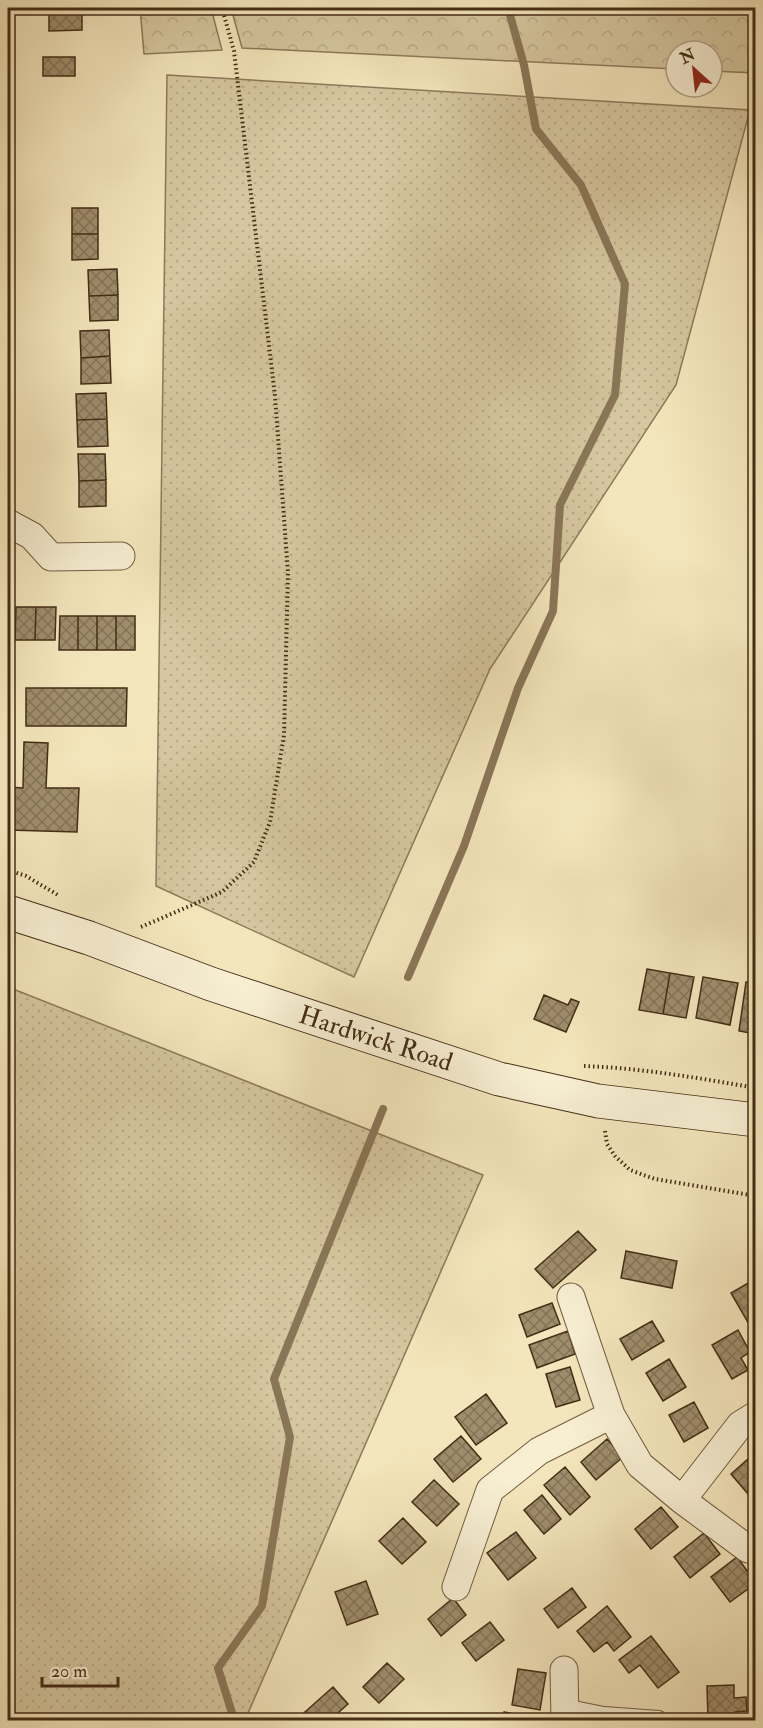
<svg xmlns="http://www.w3.org/2000/svg" width="763" height="1728" font-family="'IM FELL Double Pica',serif">
<defs>
<pattern id="forest-crowns" width="20" height="18" patternUnits="userSpaceOnUse" patternTransform="scale(1.5)"><rect width="20" height="18" fill="#d6c7a0"/><path d="M2 6a3 3 0 1 1 6 0M12 15a3 3 0 1 1 6 0" fill="none" stroke="#b9ab89"/></pattern>
<pattern id="park-dots" width="8" height="8" patternUnits="userSpaceOnUse" patternTransform="scale(1.5)"><rect width="8" height="8" fill="#d6c7a0"/><path d="M2 2h.1M6 6h.1" fill="none" stroke="#b9ab89" stroke-width="1.8" stroke-linecap="round"/></pattern>
<pattern id="building-cross-hatch" width="8" height="8" patternUnits="userSpaceOnUse" patternTransform="scale(1.5)"><rect width="8" height="8" fill="#a08d6c"/><path d="M0 0l8 8M0 8l8-8" fill="none" stroke="#847458"/></pattern>
</defs>
<rect width="100%" height="100%" fill="#f4e6bc"/>
<filter id="stains"><feTurbulence type="fractalNoise" baseFrequency=".00333" numOctaves="4"/><feColorMatrix values="0 0 0 0 .2 0 0 0 0 .09 0 0 0 0 .02 0 0 0 .5 -.17"/></filter>
<radialGradient id="worn" r=".72"><stop offset=".6" stop-color="#630" stop-opacity="0"/><stop offset="1" stop-color="#630" stop-opacity=".3"/></radialGradient>
<path fill="url(#forest-crowns)" stroke="#8d7a5a" stroke-width="1.5" d="M 140,8 L 211,8 L 222,50 L 144,54 Z
M 231,8 L 755,8 L 755,73 L 712,71 L 712,51 L 676,51 L 676,69 L 242,48 Z"/>
<path fill="url(#park-dots)" stroke="#8d7a5a" stroke-width="1.5" d="M 167,75 L 750,110 L 676,385 L 490,669 L 354,977 L 156,886 Z
M 8,987 L 483,1175 L 245,1720 L 8,1720 Z"/>
<g fill="none" stroke-linecap="round" stroke-linejoin="round">
<path stroke="#8a7657" stroke-width="8" d="M 408,977 L 464,846 L 518,688 L 553,611 L 560,505 L 615,395 L 625,284 L 581,185 L 536,129 L 524,65 L 508,8
M 231,1720 L 232,1713 L 218,1668 L 262,1606 L 290,1437 L 274,1379 L 383,1109"/>
</g>
<path fill="url(#building-cross-hatch)" stroke="#442d15" stroke-width="1.5" d="M 49,9 L 82,9 L 82,30 L 49,31 Z
M 43,57 L 75,57 L 75,76 L 43,76 Z
M 72,208 L 98,208 L 98,234 L 72,234 Z
M 72,234 L 98,234 L 98,259 L 72,260 Z
M 117,269 L 118,295 L 89,296 L 88,270 Z
M 118,295 L 118,320 L 90,321 L 89,296 Z
M 109,330 L 110,356 L 81,358 L 80,331 Z
M 110,356 L 111,383 L 81,384 L 81,358 Z
M 106,393 L 107,419 L 77,420 L 76,394 Z
M 107,419 L 108,446 L 78,447 L 77,420 Z
M 78,454 L 105,454 L 106,480 L 79,481 Z
M 106,480 L 106,506 L 79,507 L 79,481 Z
M 16,607 L 36,607 L 35,640 L 15,640 Z
M 36,607 L 56,607 L 55,640 L 35,640 Z
M 60,616 L 78,616 L 78,650 L 59,650 Z
M 78,616 L 97,616 L 97,650 L 78,650 Z
M 97,616 L 116,616 L 116,650 L 97,650 Z
M 116,616 L 135,616 L 135,650 L 116,650 Z
M 26,688 L 127,688 L 126,726 L 26,726 Z
M 24,742 L 48,743 L 46,788 L 79,788 L 77,832 L 8,830 L 8,787 L 23,788 Z
M 647,969 L 670,973 L 663,1014 L 639,1010 Z
M 670,973 L 694,977 L 686,1018 L 663,1014 Z
M 703,977 L 738,983 L 730,1025 L 696,1018 Z
M 746,982 L 756,983 L 756,1034 L 739,1031 Z
M 544,995 L 568,1005 L 571,999 L 579,1002 L 566,1032 L 534,1019 Z
M 578,1231 L 596,1250 L 553,1288 L 535,1269 Z
M 626,1251 L 677,1261 L 672,1288 L 621,1278 Z
M 750,1282 L 756,1291 L 756,1330 L 753,1331 L 731,1293 Z
M 552,1303 L 560,1324 L 527,1337 L 519,1315 Z
M 652,1321 L 664,1341 L 632,1360 L 620,1339 Z
M 738,1330 L 750,1352 L 741,1358 L 748,1370 L 732,1379 L 712,1345 Z
M 568,1331 L 575,1354 L 537,1368 L 529,1345 Z
M 669,1359 L 686,1387 L 663,1401 L 646,1373 Z
M 570,1367 L 580,1400 L 556,1407 L 546,1374 Z
M 486,1394 L 507,1423 L 476,1445 L 455,1417 Z
M 694,1402 L 708,1428 L 684,1442 L 669,1415 Z
M 461,1436 L 481,1459 L 453,1482 L 434,1459 Z
M 607,1439 L 623,1457 L 596,1480 L 581,1462 Z
M 756,1452 L 756,1487 L 748,1494 L 731,1474 Z
M 565,1467 L 590,1497 L 570,1515 L 544,1485 Z
M 434,1480 L 459,1504 L 437,1526 L 412,1502 Z
M 542,1495 L 561,1519 L 544,1534 L 524,1510 Z
M 661,1507 L 678,1527 L 651,1549 L 635,1529 Z
M 403,1518 L 426,1542 L 402,1564 L 379,1541 Z
M 516,1532 L 536,1558 L 508,1580 L 487,1553 Z
M 704,1533 L 720,1554 L 690,1578 L 674,1557 Z
M 737,1557 L 756,1583 L 730,1602 L 711,1577 Z
M 366,1581 L 378,1614 L 347,1625 L 335,1592 Z
M 572,1588 L 586,1607 L 558,1628 L 544,1609 Z
M 453,1598 L 466,1615 L 441,1636 L 428,1619 Z
M 607,1606 L 631,1637 L 614,1651 L 607,1642 L 594,1652 L 577,1631 Z
M 490,1622 L 504,1640 L 476,1661 L 462,1643 Z
M 651,1636 L 679,1672 L 658,1688 L 640,1665 L 629,1673 L 619,1660 Z
M 387,1663 L 404,1679 L 379,1703 L 363,1687 Z
M 518,1669 L 546,1673 L 540,1710 L 512,1705 Z
M 734,1685 L 734,1698 L 746,1697 L 747,1711 L 735,1712 L 735,1720 L 708,1720 L 707,1686 Z
M 333,1687 L 348,1704 L 330,1720 L 296,1720 Z
M 504,1712 L 541,1719 L 541,1720 L 502,1720 Z"/>
<g fill="none" stroke-linecap="round" stroke-linejoin="round">
<g stroke="#705b3f" stroke-width="16">
<path id="lane" d="M 564,1706 L 604,1714 L 659,1718"/>
</g>
<g stroke="#705b3f" stroke-width="29">
<path id="street" d="M 8,523 L 32,536 L 51,557 L 121,556
M 571,1297 L 611,1415 L 640,1465 L 682,1500 L 748,1549 L 756,1551
M 682,1500 L 740,1425 L 756,1415
M 456,1587 L 490,1490 L 539,1451 L 611,1415
M 564,1670 L 565,1720"/>
</g>
<g stroke="#442d15" stroke-width="35">
<path id="secondary" d="M 8,912 L 89,938 L 211,984 L 499,1079 L 598,1101 L 756,1120"/>
</g>
<path stroke="#442d15" stroke-width="4" stroke-dasharray="1.5 3" stroke-linecap="butt" d="M 8,870 L 26,876 L 58,895
M 141,927 L 222,892 L 254,862 L 270,822 L 284,735 L 288,573 L 275,396 L 234,51 L 222,8
M 584,1066 C 641,1068 699,1078 756,1088
M 605,1131 L 607,1144 L 615,1156 L 630,1170 L 655,1179 L 756,1196"/>
<use href="#lane" stroke="#f8efd3" stroke-width="14"/>
<use href="#street" stroke="#f8efd3" stroke-width="27"/>
<use href="#secondary" stroke="#f8efd3" stroke-width="33"/>
</g>
<g text-anchor="middle" stroke-width="4.5" stroke-linejoin="round" paint-order="stroke">
<g font-size="26" fill="#442d15" stroke="#f8efd3">
<text transform="translate(376 1038) rotate(18)" y="9">Hardwick Road</text>
</g>
</g>
<rect width="763" height="1728" fill="none" stroke="#f4e6bc" stroke-width="30"/>
<rect x="9" y="9" width="745" height="1710" fill="none" stroke="#442d15" stroke-width="3"/>
<rect x="15" y="15" width="733" height="1698" fill="none" stroke="#442d15" stroke-width="1.5"/>
<g transform="translate(694 69) rotate(333)"><circle r="28" fill="#f8efd3" stroke="#b0a187" stroke-width="1.5"/>
<path d="M0-4.5L10 22L0 15L-10 22Z" fill="#8f2418"/>
<text y="-9" font-size="16" font-weight="bold" text-anchor="middle" fill="#442d15">N</text>
</g>
<path d="M42 1677v9h76v-9" fill="none" stroke="#442d15" stroke-width="3"/>
<text x="51" y="1677" font-size="18" fill="#442d15" stroke="#f8efd3" stroke-width="4.5" paint-order="stroke">20 m</text>
<rect width="100%" height="100%" filter="url(#stains)"/>
<rect width="100%" height="100%" fill="url(#worn)"/>
</svg>
